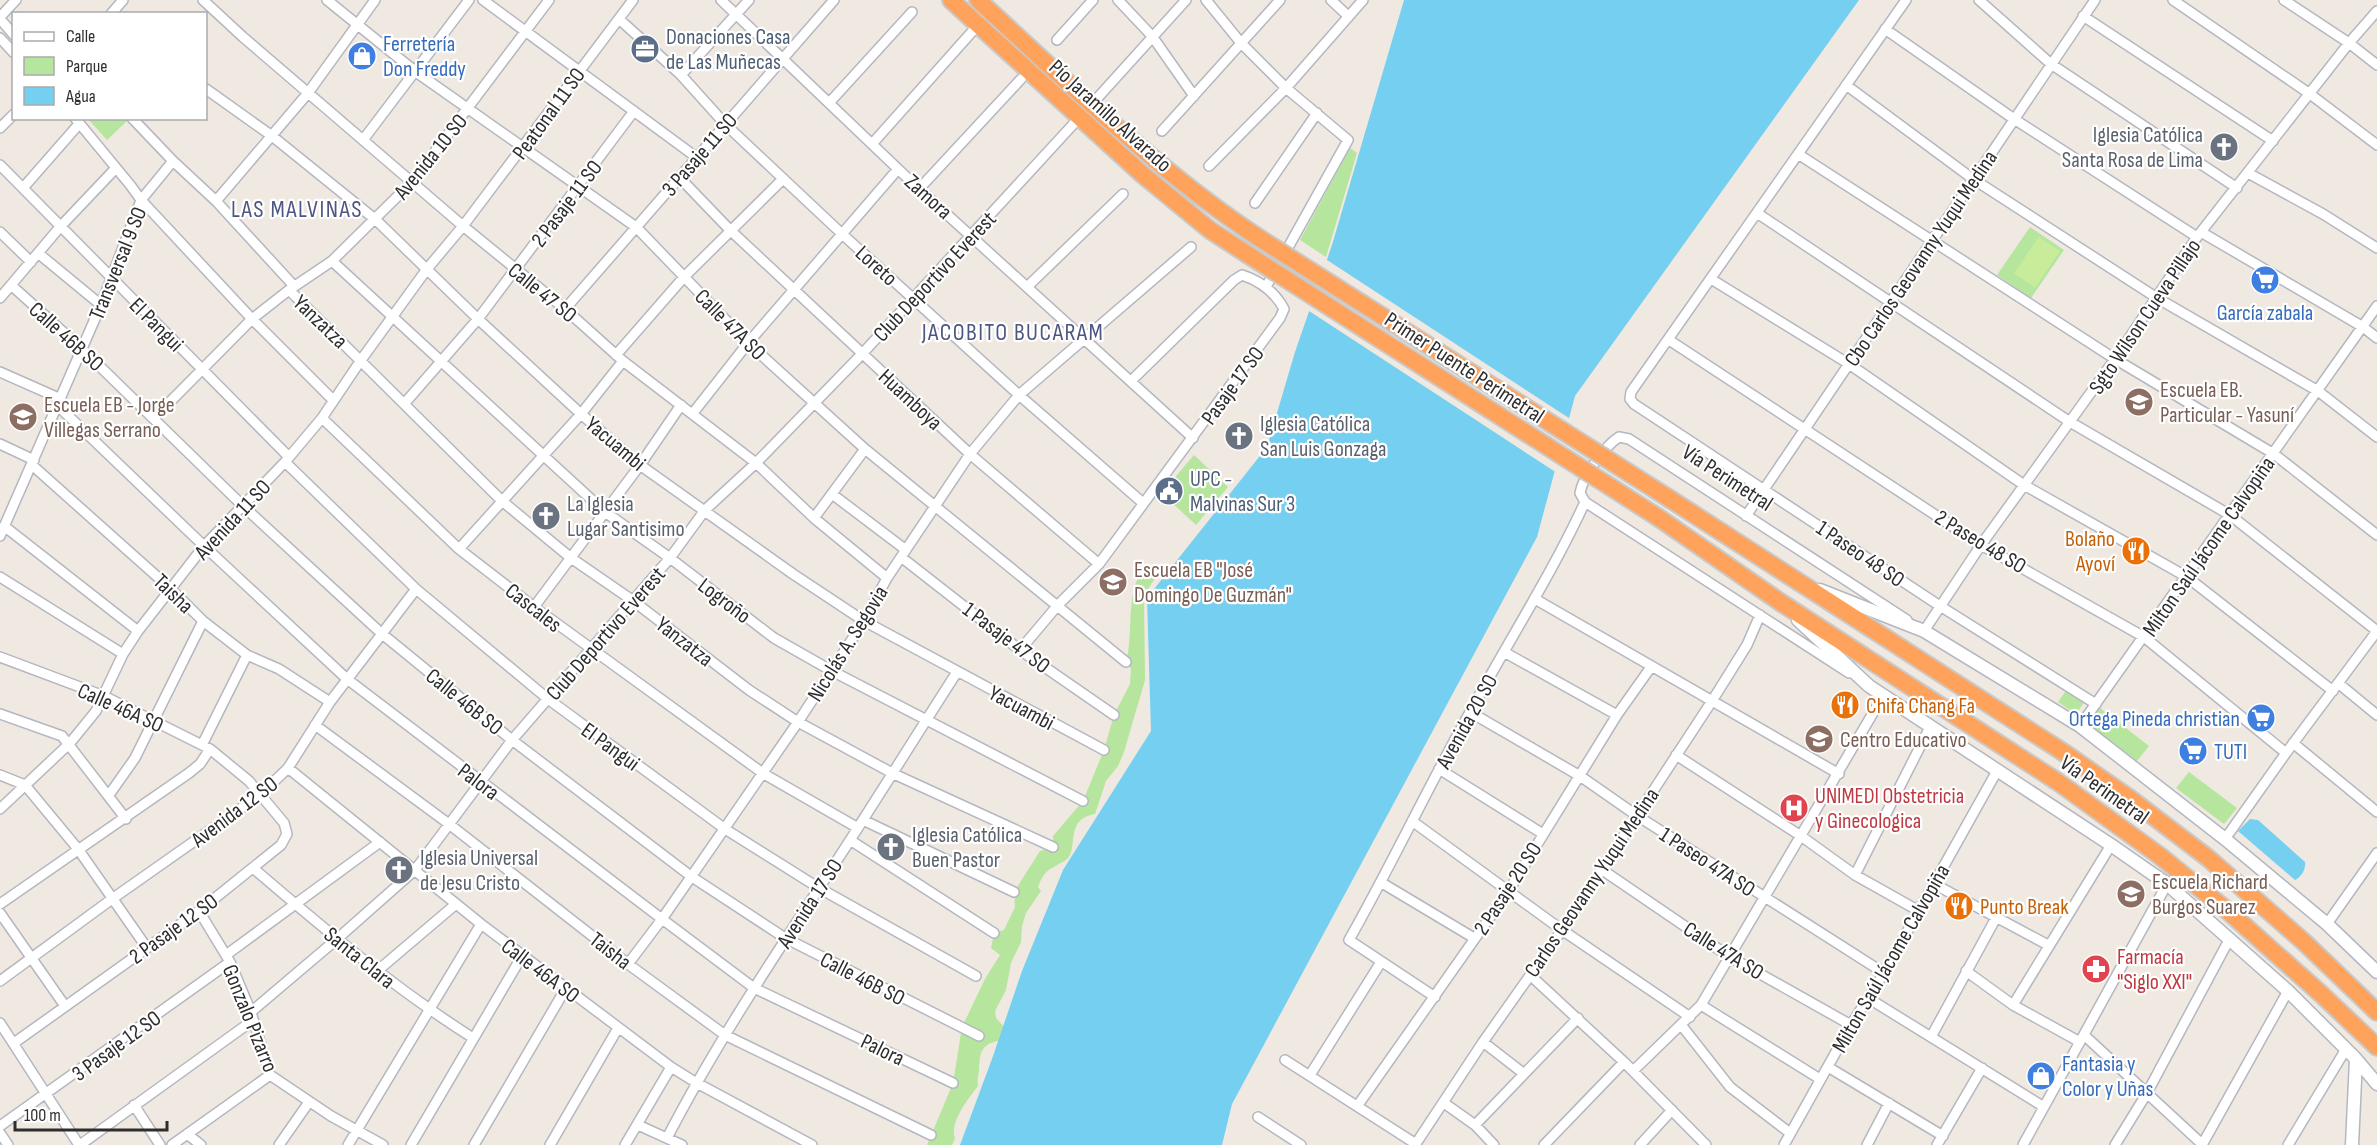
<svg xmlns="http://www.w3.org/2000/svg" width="2377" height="1145" font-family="'Sofia Sans Condensed',sans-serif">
<rect width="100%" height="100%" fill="#efe9e1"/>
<path fill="#b6e59e" d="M 127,119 L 128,120 L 107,140 L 88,119 Z
M 1350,148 L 1357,153 L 1326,257 L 1300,240 Z
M 2030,227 L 2064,250 L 2031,298 L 1997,275 Z
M 1194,455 L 1228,487 L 1196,525 L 1170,501 L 1179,489 L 1171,482 Z
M 1149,565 L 1158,574 L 1144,595 L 1145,680 L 1124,752 L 1118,766 L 1106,781 L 1095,814 C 1064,819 1079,849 1067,859 C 1052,870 1046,866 1038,887 L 1041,891 L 1026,913 L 1022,926 L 1021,942 L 1011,963 L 1006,990 L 995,1011 L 996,1018 L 1005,1028 L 1002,1040 C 980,1044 980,1052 979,1071 C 978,1077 977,1081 978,1086 C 969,1098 949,1122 955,1139 L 952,1145 L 927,1145 L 953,1083 L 962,1027 L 985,979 L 1000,955 L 991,948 L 994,933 L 1004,930 L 1015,907 L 1014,892 L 1040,851 L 1053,847 L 1053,836 L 1083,801 L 1104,750 L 1114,715 L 1130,684 L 1131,669 L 1126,662 C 1133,637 1127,604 1137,580 C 1139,575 1145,570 1149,565 Z
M 2067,689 L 2085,701 L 2076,714 L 2058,702 Z
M 2100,708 L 2149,746 L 2137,761 L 2088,723 Z
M 2189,772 L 2237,808 L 2224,824 L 2176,788 Z"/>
<path fill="#c9ec9a" d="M 2039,237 L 2060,251 L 2035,288 L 2014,273 Z"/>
<path fill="#75cff0" d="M 1404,0 L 1859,0 L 1575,396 L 1537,537 L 1232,1104 L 1222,1145 L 960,1145 L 992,1059 L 1022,971 L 1063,870 L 1151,731 L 1147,598 L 1267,447 L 1295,352 L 1332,245 Z
M 2250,819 L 2258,820 L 2305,862 C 2306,869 2302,876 2295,880 L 2238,831 Z"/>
<path fill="#efe9e1" d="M 1324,258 L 1572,420 L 1557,473 L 1306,309 Z"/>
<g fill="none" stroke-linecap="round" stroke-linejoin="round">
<g stroke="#b4b7c1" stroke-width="12">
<path id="street" d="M 203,0 L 243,37 L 463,226 L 565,309 L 623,361 L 756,463 L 814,518 L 887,578
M 327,0 L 416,72 L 636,227 L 748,343 L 865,449 L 1126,662
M 483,0 L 696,157
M 721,0 L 919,189 L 1193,438
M 1118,0 L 1152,36 L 1194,96
M 1206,0 L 1241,43 L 1286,88 L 1348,140 L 1266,287
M 1331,0 L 1348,16
M 1906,0 L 1631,392 L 1630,399 L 1634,404 L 1940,606 L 2096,704
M 1979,0 L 2051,64 L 2237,188
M 2173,0 L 2310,94 L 2377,145
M 2284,0 L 2349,43 L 2377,65
M 111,14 L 123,0
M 2083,16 L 2273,141
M 0,17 L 16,0
M 0,19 L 14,35
M 619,19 L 681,75 L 725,124 L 841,233 L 1019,395 L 1143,503
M 1885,29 L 2014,119 L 2197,237
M 0,38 L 14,53
M 1057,40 L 1093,0
M 681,75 L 749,0
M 1846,85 L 1973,179 L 2157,298 L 2318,391 L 2377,437
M 206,89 L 272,136 L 376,220 L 478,319 L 581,414 L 640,465 L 793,574 L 864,621 L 1104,750
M 829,103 L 912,12
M 1092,104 L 1186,0
M 75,118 L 131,186 L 141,200 L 252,319 L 333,400
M 132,118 L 173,161 L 216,201 L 294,286
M 0,128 L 14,114
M 1162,131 L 1280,0
M 363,140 L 469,0
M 872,144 L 978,25
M 1798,154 L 2115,359 L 2274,454 L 2377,535
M 0,165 L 289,457
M 1209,166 L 1286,88 L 1363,0
M 2248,173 L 2323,214 L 2377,248
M 679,177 L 730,230 L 970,454 L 1099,564
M 23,188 L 79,124
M 919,189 L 1021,79
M 216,201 L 308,93 L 375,0
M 1255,203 L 1317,113
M 1757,213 L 2070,422 L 2230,515 L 2377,631 L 2286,753 L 2225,839
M 0,232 L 31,262
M 2201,232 L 2363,327 L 2377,338
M 38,253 L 101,305
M 332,261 L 605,512 L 670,558 L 774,638 L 832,671 L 1083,801
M 1711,279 L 1849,364 L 2024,485 L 2187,577 L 2333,691
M 11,285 L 82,349 L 242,505 L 381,633 L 512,740 L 692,877 L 785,938 L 979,1036
M 1027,287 L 1123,194
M 289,290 L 502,501 L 571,558 L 632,600 L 749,690 L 798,722 L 894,774 L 1053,847
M 0,298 L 60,227 L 116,168
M 565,309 L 834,0
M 1669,340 L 1981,545 L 2144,637 L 2286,753
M 616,355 L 684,277 L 783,179
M 0,372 L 61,399
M 404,404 L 478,319 L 634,111
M 58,406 L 204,546 L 347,679 L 662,919 L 754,988 L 953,1083
M 693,413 L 748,343 L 898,169
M 154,418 L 252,319 L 289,290 L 332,261 L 412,182 L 549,0
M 322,418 L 459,549 L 534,607 L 764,774 L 858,828
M 0,444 L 34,460
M 285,462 L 416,589 L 548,699 L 725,829 L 819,888 L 976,976
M 32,465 L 171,589 L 203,621 L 247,655 L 279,669 L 330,702
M 832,494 L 906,550
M 1746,516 L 2095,0
M 814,518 L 865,449
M 4,526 L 138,631
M 0,536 L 101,305 L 141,200 L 173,161
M 459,549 L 581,414 L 623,361
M 901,557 L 1020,650 L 1114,715
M 0,577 L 123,654
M 1535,599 L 1839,774
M 534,607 L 640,465 L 681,405
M 1918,627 L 1924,631 L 1981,545 L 2115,359 L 2197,237 L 2349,43 L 2377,11
M 1020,650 L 1058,605 L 1099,564 L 1280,318 L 1284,309 C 1275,292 1260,281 1242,275 L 1234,280 L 1131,381
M 1504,652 L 1617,715
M 0,657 L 104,696 L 210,749 L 249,781 L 284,823 L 287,834 L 281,845 L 199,911 L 14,1043
M 1849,673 L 1585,502 L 1580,493 C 1583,476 1605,446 1619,437 L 1629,439 L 1907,620
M 2338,683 L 2377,715
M 1470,712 L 1580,776 L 1636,815 L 1884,973
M 0,714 L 62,736 L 126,819
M 315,725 L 449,824 L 628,964 L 725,1035 L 931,1135
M 2080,726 L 2377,306
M 2293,743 L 2377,812
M 202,745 L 247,655
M 1676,755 L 1801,836 L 1855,875 L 1919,911
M 288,768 L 481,924 L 671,1067 L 695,1082 L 812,1145
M 1439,769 L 1543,834
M 0,775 L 25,785 L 78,849 L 147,948
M 109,795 L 135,758 L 203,621
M 0,809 L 70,743 L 96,711 L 123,654 L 138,631 L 204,546 L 285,462 L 322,418 L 361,360 L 427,269 L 463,226 L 633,0
M 863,820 L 1014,892
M 1412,821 L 1562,930 L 1690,1017
M 850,840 L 994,933
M 253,868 C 324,929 394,988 473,1038
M 1601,869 L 1730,957 L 1851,1025
M 1855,875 L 1930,727
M 1382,883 L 1474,938
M 1934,884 L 2048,945
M 0,904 L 189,773 L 200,764 L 210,749
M 199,911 L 230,962 L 251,1012 L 270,1075 L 331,1116 L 383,1145
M 0,913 L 65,1006
M 2327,924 L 2377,853
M 226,955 L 380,842
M 628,964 L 662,919 L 798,722 L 864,621 L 887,578 L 970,454 L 1019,395 L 1191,247
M 1966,971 L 2013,1005 L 2080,1042
M 376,972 L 456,904
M 1530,975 L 1624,1062 L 1706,1145
M 0,981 L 112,899 L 260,795 L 288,768 L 330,702 L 416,589
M 1435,997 L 1349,940 C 1391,866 1427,789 1469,714 C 1507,643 1551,576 1585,502
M 1868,998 L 2044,1107
M 1701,1005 L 1820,1079
M 2013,1005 L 2111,845
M 251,1012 L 337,939 L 415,870 L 512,740 L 670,558 L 705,510 L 756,463 L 862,354 L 1079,118
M 0,1023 L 79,1145
M 1682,1026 L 1730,1087 L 1790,1133
M 2084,1035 L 2203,1145
M 1931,1037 L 1997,916
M 1483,1042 L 1523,1073
M 1285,1060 L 1416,1144
M 1828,1067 L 1943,1136
M 1633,1071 L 1701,1005 L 1883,696
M 1310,1075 L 1381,962
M 1444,1103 L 1475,1125 L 1494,1145
M 134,1105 L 160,1145
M 1358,1105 L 1509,890 L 1617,715 L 1651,667
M 1258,1117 L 1301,1145
M 638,1125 L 682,1145
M 1475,1125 L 1578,1018
M 0,1126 L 230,962
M 0,1133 L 8,1145
M 187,1134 L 201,1145
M 667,1138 C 713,1049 768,966 823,882 C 868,813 912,742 957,672
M 80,1145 L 252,1021
M 172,1145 L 270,1075
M 279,1145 L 309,1102
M 348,1145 L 481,924
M 411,1145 L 522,956
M 474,1145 L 566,988
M 550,1145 L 618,1028
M 625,1145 L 671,1067
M 1415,1145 L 1483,1042 L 1562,930 L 1712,701 L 1747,645 L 1760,615
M 1544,1145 L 1624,1062
M 1640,1145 L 1672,1110
M 1784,1145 L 1851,1025 L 1884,973 L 1997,771
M 1867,1145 L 1889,1103
M 1937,1145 L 1982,1068
M 2023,1145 L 2167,884
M 2115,1145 L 2147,1093 L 2230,938
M 2202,1145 L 2288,991
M 2288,1145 L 2346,1049"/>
</g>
<g stroke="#b4b7c1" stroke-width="15">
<path id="secondary" d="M 1820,590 L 1924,631 L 2080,726 L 2225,839 L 2327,924 L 2377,972
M 1798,620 L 1869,686 L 2111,845 L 2167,884 L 2288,991 L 2356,1059 L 2377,1084
M 2352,1145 L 2356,1059"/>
</g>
<g stroke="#c9c9c9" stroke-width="20">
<path id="highway" d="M 951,0 L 1142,174 L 1210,230 L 1247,254
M 978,0 C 1072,86 1164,178 1273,247
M 1670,499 L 2066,754 L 2132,800 L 2208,858 L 2304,942 L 2377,1012
M 1659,518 L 1780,602 L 2058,782 L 2160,856 L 2229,912 L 2320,993 L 2377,1047"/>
</g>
<use href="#street" stroke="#fff" stroke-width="9"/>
<use href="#secondary" stroke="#fff" stroke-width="12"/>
<use href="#highway" stroke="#ffa35c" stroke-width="16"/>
<g stroke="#c9c9c9" stroke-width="20" stroke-linecap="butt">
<path id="highway-bridge" d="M 1273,247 L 1670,499
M 1247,254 L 1659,518"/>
</g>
<use href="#highway-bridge" stroke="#ffa35c" stroke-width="16"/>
</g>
<defs>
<g id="office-disc" transform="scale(1.5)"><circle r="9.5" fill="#5c6f8a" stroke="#fff"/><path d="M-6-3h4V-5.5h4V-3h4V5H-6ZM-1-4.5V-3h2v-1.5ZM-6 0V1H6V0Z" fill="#fff"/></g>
<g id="shop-disc" transform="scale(1.5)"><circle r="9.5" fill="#3f7fe0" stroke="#fff"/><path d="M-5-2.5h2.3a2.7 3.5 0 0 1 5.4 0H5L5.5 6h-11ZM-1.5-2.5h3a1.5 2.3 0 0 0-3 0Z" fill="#fff"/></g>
<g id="church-disc" transform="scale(1.5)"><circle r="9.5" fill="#6b7280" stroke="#fff"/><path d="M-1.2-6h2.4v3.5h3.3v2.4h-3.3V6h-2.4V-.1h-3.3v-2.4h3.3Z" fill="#fff"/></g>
<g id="supermarket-disc" transform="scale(1.5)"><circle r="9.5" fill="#3f7fe0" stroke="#fff"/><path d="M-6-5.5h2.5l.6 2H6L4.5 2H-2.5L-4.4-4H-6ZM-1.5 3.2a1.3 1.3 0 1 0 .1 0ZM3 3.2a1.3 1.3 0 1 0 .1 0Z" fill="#fff"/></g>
<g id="school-disc" transform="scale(1.5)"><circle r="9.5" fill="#8d6e63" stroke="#fff"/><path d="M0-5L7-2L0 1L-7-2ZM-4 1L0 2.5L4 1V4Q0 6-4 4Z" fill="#fff"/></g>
<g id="civic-disc" transform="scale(1.5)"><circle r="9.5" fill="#5c6f8a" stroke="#fff"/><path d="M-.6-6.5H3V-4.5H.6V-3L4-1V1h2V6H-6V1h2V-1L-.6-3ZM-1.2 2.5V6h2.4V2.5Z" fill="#fff"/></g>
<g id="restaurant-disc" transform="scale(1.5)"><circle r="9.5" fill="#e8710a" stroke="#fff"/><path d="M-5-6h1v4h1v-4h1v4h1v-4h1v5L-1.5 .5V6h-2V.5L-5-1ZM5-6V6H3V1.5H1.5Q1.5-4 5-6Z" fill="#fff"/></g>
<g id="hospital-disc" transform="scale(1.5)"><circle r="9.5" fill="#e0444e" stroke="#fff"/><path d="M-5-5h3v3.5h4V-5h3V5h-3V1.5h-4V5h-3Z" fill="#fff"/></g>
<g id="pharmacy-disc" transform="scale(1.5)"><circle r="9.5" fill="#e0444e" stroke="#fff"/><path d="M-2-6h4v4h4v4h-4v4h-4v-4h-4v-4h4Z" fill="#fff"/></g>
</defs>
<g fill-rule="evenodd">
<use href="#office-disc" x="645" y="49"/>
<use href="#shop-disc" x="362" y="56"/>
<use href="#church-disc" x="2224" y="147"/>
<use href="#supermarket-disc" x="2265" y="280"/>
<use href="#school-disc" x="2139" y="402"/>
<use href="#school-disc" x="23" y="417"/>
<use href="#church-disc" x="1239" y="436"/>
<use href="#civic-disc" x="1169" y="491"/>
<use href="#church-disc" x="546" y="516"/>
<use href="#restaurant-disc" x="2136" y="551"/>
<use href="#school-disc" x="1113" y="582"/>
<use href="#restaurant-disc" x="1845" y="705"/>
<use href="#supermarket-disc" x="2261" y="718"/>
<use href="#school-disc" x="1819" y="739"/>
<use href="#supermarket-disc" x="2193" y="751"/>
<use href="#hospital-disc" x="1794" y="808"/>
<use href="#church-disc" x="891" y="847"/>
<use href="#church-disc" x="399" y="870"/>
<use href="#school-disc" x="2131" y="894"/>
<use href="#restaurant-disc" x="1959" y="906"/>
<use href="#pharmacy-disc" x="2096" y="969"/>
<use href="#shop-disc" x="2041" y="1076"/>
</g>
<g text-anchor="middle" stroke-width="4.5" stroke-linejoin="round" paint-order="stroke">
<g font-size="22" fill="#4e5e75" stroke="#fff" text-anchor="start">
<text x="666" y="44">Donaciones Casa<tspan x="666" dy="25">de Las Muñecas</tspan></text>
<text x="1190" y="486">UPC -<tspan x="1190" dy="25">Malvinas Sur 3</tspan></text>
</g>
<g font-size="22" fill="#366cbe" stroke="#fff" text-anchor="start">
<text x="383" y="51">Ferretería<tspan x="383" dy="25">Don Freddy</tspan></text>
<text x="2265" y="320" text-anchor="middle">García zabala</text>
<text x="2240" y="726" text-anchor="end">Ortega Pineda christian</text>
<text x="2214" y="759">TUTI</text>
<text x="2062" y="1071">Fantasia y<tspan x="2062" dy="25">Color y Uñas</tspan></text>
</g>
<g font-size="22" fill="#2e2e2e" stroke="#fff">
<text transform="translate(548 113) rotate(-54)" y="8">Peatonal 11 SO</text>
<text transform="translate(1111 115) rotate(42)" y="8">Pío Jaramillo Alvarado</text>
<text transform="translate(699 154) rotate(-49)" y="8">3 Pasaje 11 SO</text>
<text transform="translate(430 156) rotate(-51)" y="8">Avenida 10 SO</text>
<text transform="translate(929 196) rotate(42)" y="8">Zamora</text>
<text transform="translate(566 203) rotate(-53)" y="8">2 Pasaje 11 SO</text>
<text transform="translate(1920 258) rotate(-56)" y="8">Cbo Carlos Geovanny Yuqui Medina</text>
<text transform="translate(117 263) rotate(-68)" y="8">Transversal 9 SO</text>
<text transform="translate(877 265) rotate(42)" y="8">Loreto</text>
<text transform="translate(934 276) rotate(-47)" y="8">Club Deportivo Everest</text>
<text transform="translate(543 292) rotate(39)" y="8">Calle 47 SO</text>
<text transform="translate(2144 316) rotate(-56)" y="8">Sgto Wilson Cueva Pillajo</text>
<text transform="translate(321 321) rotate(44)" y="8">Yanzatza</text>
<text transform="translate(157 324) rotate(45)" y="8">El Pangui</text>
<text transform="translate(731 324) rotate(45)" y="8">Calle 47A SO</text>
<text transform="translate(67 336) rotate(42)" y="8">Calle 46B SO</text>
<text transform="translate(1465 367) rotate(33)" y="8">Primer Puente Perimetral</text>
<text transform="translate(1232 385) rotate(-54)" y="8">Pasaje 17 SO</text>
<text transform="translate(911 399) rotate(43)" y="8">Huamboya</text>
<text transform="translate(616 443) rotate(40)" y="8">Yacuambi</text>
<text transform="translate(1728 477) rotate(33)" y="8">Vía Perimetral</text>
<text transform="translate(232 519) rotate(-47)" y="8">Avenida 11 SO</text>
<text transform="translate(1981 541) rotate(31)" y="8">2 Paseo 48 SO</text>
<text transform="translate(2208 546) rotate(-55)" y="8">Milton Saúl Jácome Calvopiña</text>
<text transform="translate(1861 553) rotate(34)" y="8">1 Paseo 48 SO</text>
<text transform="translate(174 593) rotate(44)" y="8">Taisha</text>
<text transform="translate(725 600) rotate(37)" y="8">Logroño</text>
<text transform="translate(534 607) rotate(38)" y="8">Cascales</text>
<text transform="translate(605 633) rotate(-49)" y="8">Club Deportivo Everest</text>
<text transform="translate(1007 637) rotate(37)" y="8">1 Pasaje 47 SO</text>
<text transform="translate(685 641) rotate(38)" y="8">Yanzatza</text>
<text transform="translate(847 643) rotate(-58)" y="8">Nicolás A. Segovia</text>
<text transform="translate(465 701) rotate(39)" y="8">Calle 46B SO</text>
<text transform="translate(121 707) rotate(24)" y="8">Calle 46A SO</text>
<text transform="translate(1022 707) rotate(28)" y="8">Yacuambi</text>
<text transform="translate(1466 721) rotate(-61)" y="8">Avenida 20 SO</text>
<text transform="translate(611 746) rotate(36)" y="8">El Pangui</text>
<text transform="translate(479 781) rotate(37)" y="8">Palora</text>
<text transform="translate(2105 789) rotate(35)" y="8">Vía Perimetral</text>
<text transform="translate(234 811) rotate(-37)" y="8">Avenida 12 SO</text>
<text transform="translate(1708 861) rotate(33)" y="8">1 Paseo 47A SO</text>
<text transform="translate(1591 882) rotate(-56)" y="8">Carlos Geovanny Yuqui Medina</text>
<text transform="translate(1507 888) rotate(-57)" y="8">2 Pasaje 20 SO</text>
<text transform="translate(809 903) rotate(-57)" y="8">Avenida 17 SO</text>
<text transform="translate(173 928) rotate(-36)" y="8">2 Pasaje 12 SO</text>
<text transform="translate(611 950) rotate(38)" y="8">Taisha</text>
<text transform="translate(1724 950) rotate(32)" y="8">Calle 47A SO</text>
<text transform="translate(360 957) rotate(39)" y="8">Santa Clara</text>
<text transform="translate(1890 958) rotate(-60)" y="8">Milton Saúl Jácome Calvopiña</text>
<text transform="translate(541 970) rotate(37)" y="8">Calle 46A SO</text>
<text transform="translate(863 978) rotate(27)" y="8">Calle 46B SO</text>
<text transform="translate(251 1018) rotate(68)" y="8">Gonzalo Pizarro</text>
<text transform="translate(116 1045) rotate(-36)" y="8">3 Pasaje 12 SO</text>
<text transform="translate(883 1049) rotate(26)" y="8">Palora</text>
</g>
<g font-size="22" fill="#5b616d" stroke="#fff" text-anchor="start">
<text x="2203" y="142" text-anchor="end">Iglesia Católica<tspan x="2203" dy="25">Santa Rosa de Lima</tspan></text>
<text x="1260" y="431">Iglesia Católica<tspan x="1260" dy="25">San Luis Gonzaga</tspan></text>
<text x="567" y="511">La Iglesia<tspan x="567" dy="25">Lugar Santisimo</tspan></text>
<text x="912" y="842">Iglesia Católica<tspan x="912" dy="25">Buen Pastor</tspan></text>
<text x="420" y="865">Iglesia Universal<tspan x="420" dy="25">de Jesu Cristo</tspan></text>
</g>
<g font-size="22" fill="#785e54" stroke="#fff" text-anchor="start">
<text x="2160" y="397">Escuela EB.<tspan x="2160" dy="25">Particular - Yasuní</tspan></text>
<text x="44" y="412">Escuela EB - Jorge<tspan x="44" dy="25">Villegas Serrano</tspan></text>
<text x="1134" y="577">Escuela EB "José<tspan x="1134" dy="25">Domingo De Guzmán"</tspan></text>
<text x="1840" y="747">Centro Educativo</text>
<text x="2152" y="889">Escuela Richard<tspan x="2152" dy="25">Burgos Suarez</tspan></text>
</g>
<g font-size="22" fill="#c56008" stroke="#fff" text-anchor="start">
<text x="2115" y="546" text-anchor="end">Bolaño<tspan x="2115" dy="25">Ayoví</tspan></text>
<text x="1866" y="713">Chifa Chang Fa</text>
<text x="1980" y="914">Punto Break</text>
</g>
<g font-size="22" fill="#be3a42" stroke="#fff" text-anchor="start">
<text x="1815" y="803">UNIMEDI Obstetricia<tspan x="1815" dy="25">y Ginecologica</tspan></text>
<text x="2117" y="964">Farmacía<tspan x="2117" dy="25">"Siglo XXI"</tspan></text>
</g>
<g font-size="24" letter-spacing="1.5" fill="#4d5680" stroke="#fff">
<text x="297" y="217">LAS MALVINAS</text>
<text x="1013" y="340">JACOBITO BUCARAM</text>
</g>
</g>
<rect x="12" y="12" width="195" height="108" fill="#ffffff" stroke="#ababab" stroke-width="1.5"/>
<rect x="24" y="32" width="30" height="9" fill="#ffffff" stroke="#ababab" stroke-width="1.5"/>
<text x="66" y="42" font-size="18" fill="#2e2e2e">Calle</text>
<rect x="24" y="57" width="30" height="18" fill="#b6e59e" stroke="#ababab" stroke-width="1.5"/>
<text x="66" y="72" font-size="18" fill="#2e2e2e">Parque</text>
<rect x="24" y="87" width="30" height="18" fill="#75cff0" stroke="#ababab" stroke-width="1.5"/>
<text x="66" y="102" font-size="18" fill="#2e2e2e">Agua</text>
<path d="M15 1121v9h152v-9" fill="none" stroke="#2e2e2e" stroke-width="3"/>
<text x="24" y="1121" font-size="18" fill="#2e2e2e" stroke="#ffffff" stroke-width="4.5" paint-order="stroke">100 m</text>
</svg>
